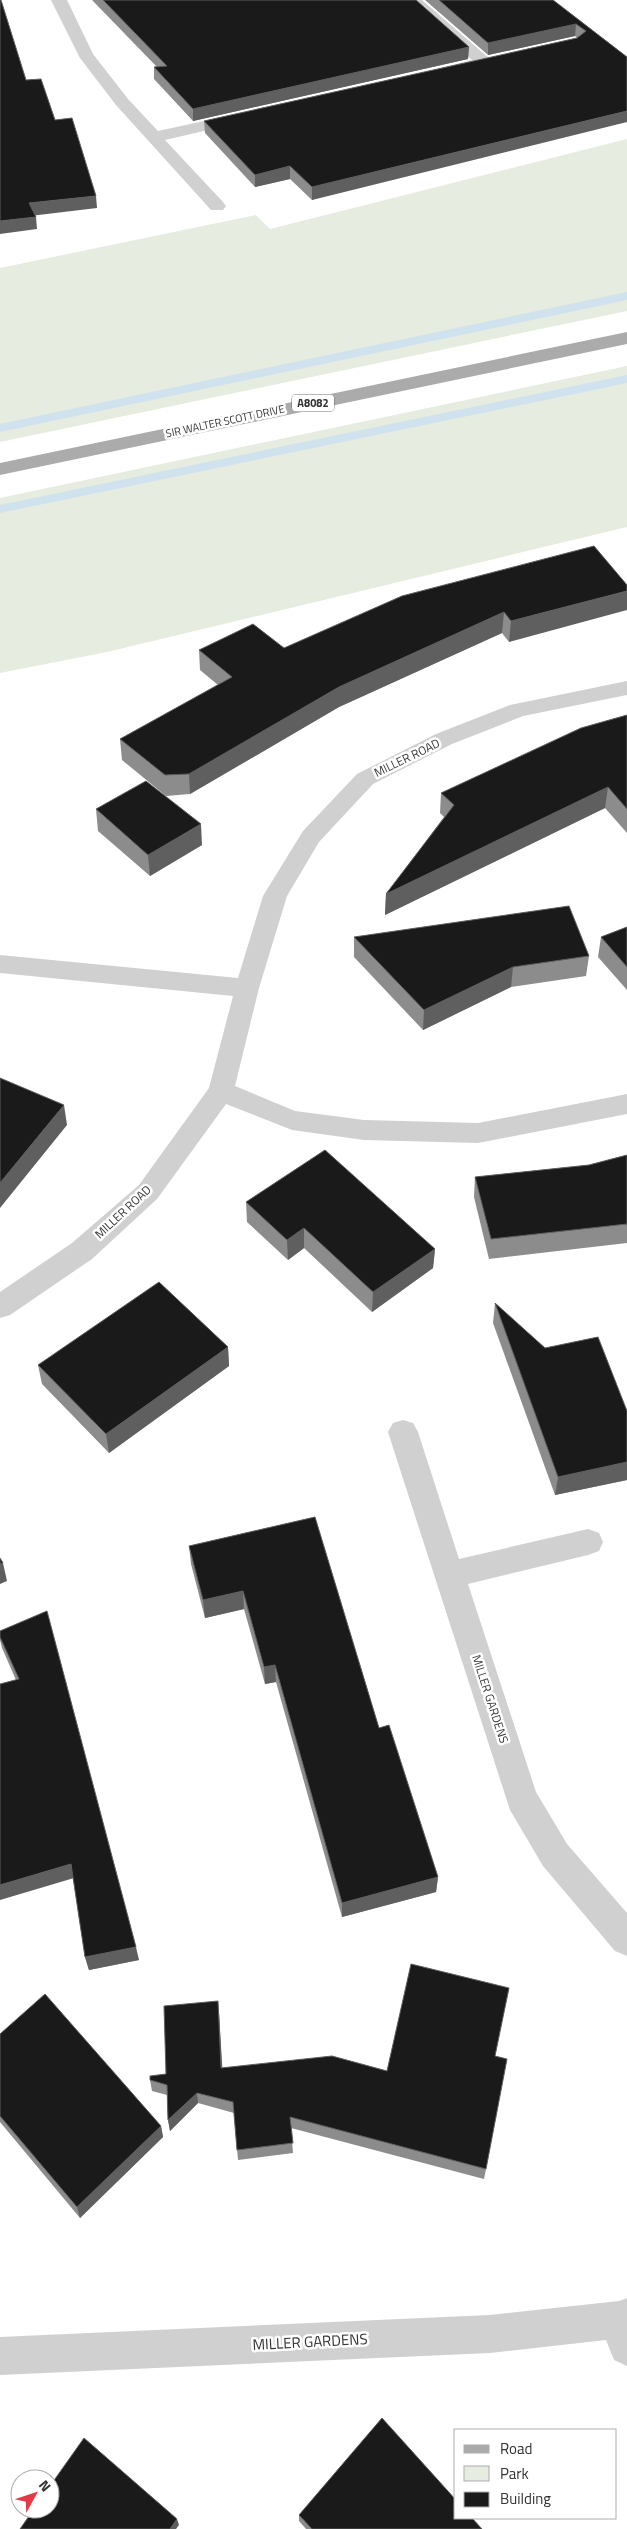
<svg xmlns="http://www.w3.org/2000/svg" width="627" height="2529" font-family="'Titillium Web',sans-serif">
<rect width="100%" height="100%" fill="#fff"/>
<path fill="#e6ecdf" d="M 627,139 L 627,311 L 0,442 L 0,268 L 256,215 L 270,229 Z
M 627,366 L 627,527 L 107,652 L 0,673 L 0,498 Z"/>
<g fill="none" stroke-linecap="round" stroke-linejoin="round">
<path fill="#cfe2ee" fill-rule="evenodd" d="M 627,292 L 627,300 L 0,432 L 0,424 Z
M 627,375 L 627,383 L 0,513 L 0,505 Z"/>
<path fill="#d0d0d0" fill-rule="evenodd" d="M 51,0 L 67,0 L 93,54 L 128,99 L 158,131 L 241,113 L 247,115 L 249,118 L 247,121 L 165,140 L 223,202 L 226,206 L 223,210 L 211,210 L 116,105 L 80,58 Z
M 405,0 L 422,0 L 490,59 L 492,62 L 490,65 L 451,75 L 445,73 L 443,70 L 445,67 L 472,60 Z
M 627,681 L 627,695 L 523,716 L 452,744 L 373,784 L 319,842 L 287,896 L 259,988 L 235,1086 L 295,1111 L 364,1120 L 478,1123 L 627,1094 L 627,1114 L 478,1143 L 364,1140 L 292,1130 L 226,1104 L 157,1199 L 92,1259 L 10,1315 L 0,1318 L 0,1292 L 72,1243 L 139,1185 L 209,1088 L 233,996 L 0,973 L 0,955 L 238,978 L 263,896 L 303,831 L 357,774 L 436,734 L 510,705 Z
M 403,1420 L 413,1423 L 418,1432 L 459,1559 L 588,1529 L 599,1533 L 603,1542 L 599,1551 L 588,1555 L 468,1584 L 536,1792 L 567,1844 L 627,1913 L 627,1956 L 615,1951 L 543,1866 L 510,1810 L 388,1432 L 393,1423 Z
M 627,2298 L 627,2366 L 614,2360 L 606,2340 L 490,2353 L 0,2375 L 0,2337 L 490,2315 L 619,2301 Z"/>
<path fill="#ababab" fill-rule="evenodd" d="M 627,332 L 627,344 L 0,475 L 0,463 Z"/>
</g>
<path fill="#8c8c8c" d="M 92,0 L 416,0 L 469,47 L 468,59 L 193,121 L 154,79 L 154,67 L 157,67 Z
M 425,0 L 553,0 L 627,57 L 312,200 L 290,179 L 255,187 L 205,133 L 204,121 L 577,38 L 575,36 L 488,55 Z
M 594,546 L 509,642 L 502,633 L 339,707 L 190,794 L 166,796 L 122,760 L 120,739 L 218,685 L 200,670 L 199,650 L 284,648 Z
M 627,715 L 627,833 L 605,808 L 385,915 L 386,894 L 444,817 L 440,813 L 441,793 Z
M 96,809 L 202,845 L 150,876 L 98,831 Z
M 627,927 L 627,990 L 598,957 L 601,937 Z
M 354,937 L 589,956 L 586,976 L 511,987 L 423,1030 L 354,957 Z
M 627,1155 L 627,1243 L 489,1259 L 474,1197 L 475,1177 L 589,1165 Z
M 246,1202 L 435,1249 L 433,1268 L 372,1312 L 304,1248 L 288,1260 L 247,1222 Z
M 495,1303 L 545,1348 L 627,1411 L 627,1480 L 555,1495 L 493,1323 Z
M 228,1347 L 229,1366 L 109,1453 L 42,1384 L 38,1365 Z
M 315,1517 L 379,1728 L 438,1877 L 436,1892 L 342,1917 L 276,1682 L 265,1684 L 244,1609 L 205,1618 L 191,1564 L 189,1546 Z
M 0,1631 L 139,1960 L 89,1970 L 85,1957 L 73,1878 L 16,1680 L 2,1648 L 0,1640 Z
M 219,2013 L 222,2068 L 387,2071 L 495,2056 L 486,2169 L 484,2179 L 291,2128 L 293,2153 L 238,2160 L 234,2113 L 198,2103 L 170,2131 L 168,2120 L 167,2095 L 152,2091 L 150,2080 L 166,2074 Z
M 0,2034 L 161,2126 L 163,2137 L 80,2218 L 0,2122 Z
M 299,2515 L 482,2529 L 306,2529 L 299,2521 Z"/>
<path fill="#5f5f5f" d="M 576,24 L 575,36 L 488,55 L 488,43 Z
M 469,47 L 468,59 L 193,121 L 193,109 Z
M 627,111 L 627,122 L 312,200 L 312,187 Z
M 290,166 L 290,179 L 255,187 L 255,175 Z
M 96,196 L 97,208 L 30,216 L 29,203 Z
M 36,217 L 37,229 L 0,234 L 0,221 Z
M 627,591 L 627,610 L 509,642 L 511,621 Z
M 504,612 L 502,633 L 339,707 L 190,794 L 189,774 L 339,687 Z
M 608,787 L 605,808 L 385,915 L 386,894 Z
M 201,824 L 202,845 L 150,876 L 148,855 Z
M 513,967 L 511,987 L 423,1030 L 424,1010 Z
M 64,1105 L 67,1125 L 0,1208 L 0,1183 Z
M 304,1228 L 304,1248 L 288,1260 L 287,1240 Z
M 435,1249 L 433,1268 L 372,1312 L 373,1292 Z
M 228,1347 L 229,1366 L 109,1453 L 106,1434 Z
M 627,1462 L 627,1480 L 555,1495 L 558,1477 Z
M 3,1563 L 7,1581 L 0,1584 L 0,1564 Z
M 243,1591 L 244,1609 L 205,1618 L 203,1600 Z
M 275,1665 L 276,1682 L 265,1684 L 264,1667 Z
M 71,1864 L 74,1878 L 0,1900 L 0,1885 Z
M 438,1877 L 436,1892 L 342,1917 L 342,1903 Z
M 136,1947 L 139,1960 L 89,1970 L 85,1957 Z
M 218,2001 L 219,2013 L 223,2079 L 221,2068 Z
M 197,2093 L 198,2103 L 170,2131 L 168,2120 Z
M 161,2126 L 163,2137 L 80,2218 L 77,2207 Z
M 177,2519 L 179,2525 L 176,2529 L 170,2529 Z"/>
<path fill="#1a1a1a" stroke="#5f5f5f" d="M 0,0 L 1,0 L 26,80 L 41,79 L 55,120 L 72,118 L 96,196 L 29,203 L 36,217 L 0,221 Z
M 103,0 L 416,0 L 469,47 L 193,109 L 154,67 L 167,66 Z
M 439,0 L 553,0 L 627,57 L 627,111 L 312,187 L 290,166 L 255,175 L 204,121 L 577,38 L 586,31 L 576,24 L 488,43 Z
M 594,546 L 627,585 L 627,591 L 511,621 L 504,612 L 339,687 L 189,774 L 165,775 L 120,739 L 232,677 L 199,650 L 253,624 L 284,648 L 402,596 Z
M 627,715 L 627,809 L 608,787 L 386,894 L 454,805 L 441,793 L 581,728 Z
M 146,781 L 201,824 L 148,855 L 96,809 Z
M 569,906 L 589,956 L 513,967 L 424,1010 L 354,937 Z
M 627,927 L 627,967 L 601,937 Z
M 0,1078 L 64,1105 L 0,1183 Z
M 325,1150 L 435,1249 L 373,1292 L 304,1228 L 287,1240 L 246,1202 Z
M 627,1155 L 627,1224 L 491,1239 L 475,1177 L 589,1165 Z
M 159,1282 L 228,1347 L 106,1434 L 38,1365 Z
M 495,1303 L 545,1348 L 598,1337 L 627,1411 L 627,1462 L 558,1477 Z
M 315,1517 L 379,1728 L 389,1725 L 438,1877 L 342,1903 L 275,1665 L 264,1667 L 243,1591 L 203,1600 L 189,1546 Z
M 0,1558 L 3,1563 L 0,1564 Z
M 47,1611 L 136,1947 L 85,1957 L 71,1864 L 0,1885 L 0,1684 L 19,1679 L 0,1637 L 0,1631 Z
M 411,1964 L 509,1988 L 495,2056 L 507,2059 L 486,2169 L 290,2117 L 293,2143 L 237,2150 L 233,2102 L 197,2093 L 168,2120 L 167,2085 L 150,2080 L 150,2076 L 166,2074 L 164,2006 L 218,2001 L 221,2068 L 332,2056 L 387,2071 Z
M 45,1994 L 161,2126 L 77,2207 L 0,2116 L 0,2034 Z
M 382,2418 L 456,2500 L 456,2518 L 472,2518 L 482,2529 L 312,2529 L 299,2515 Z
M 84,2438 L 177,2519 L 170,2529 L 20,2529 L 34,2509 L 50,2509 L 50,2486 Z"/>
<g text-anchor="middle" stroke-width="5" stroke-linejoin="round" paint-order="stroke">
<rect fill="#fff" stroke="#707070" stroke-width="1" x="292" y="394.5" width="42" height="17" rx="4"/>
<g font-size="11" font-weight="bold" fill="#333">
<text x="313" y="407">A8082</text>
</g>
<g font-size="11" fill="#333" stroke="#fff">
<text transform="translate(225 421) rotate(-12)" y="4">SIR WALTER SCOTT DRIVE</text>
</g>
<g font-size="12" fill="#333" stroke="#fff">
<text transform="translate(407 758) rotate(-26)" y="4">MILLER ROAD</text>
<text transform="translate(123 1212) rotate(-43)" y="4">MILLER ROAD</text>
<text transform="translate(490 1699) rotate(72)" y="4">MILLER GARDENS</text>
</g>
<g font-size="15" fill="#333" stroke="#fff">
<text transform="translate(310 2342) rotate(-3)" y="5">MILLER GARDENS</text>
</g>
</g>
<rect x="454" y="2429" width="162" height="90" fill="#ffffff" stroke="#adadad"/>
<rect x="464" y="2445" width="25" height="8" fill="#ababab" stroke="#adadad"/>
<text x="500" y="2454" font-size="15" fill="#333333">Road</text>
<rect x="464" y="2466" width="25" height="15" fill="#e6ecdf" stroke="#adadad"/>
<text x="500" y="2479" font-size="15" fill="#333333">Park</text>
<rect x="464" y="2492" width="25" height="15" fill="#1a1a1a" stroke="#adadad"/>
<text x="500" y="2504" font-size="15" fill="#333333">Building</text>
<g transform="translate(35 2494) rotate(50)"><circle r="24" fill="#ffffff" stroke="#adadad"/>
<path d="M0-4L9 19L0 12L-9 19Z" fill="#e63946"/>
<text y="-8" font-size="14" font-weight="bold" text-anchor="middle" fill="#333333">N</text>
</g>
</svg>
